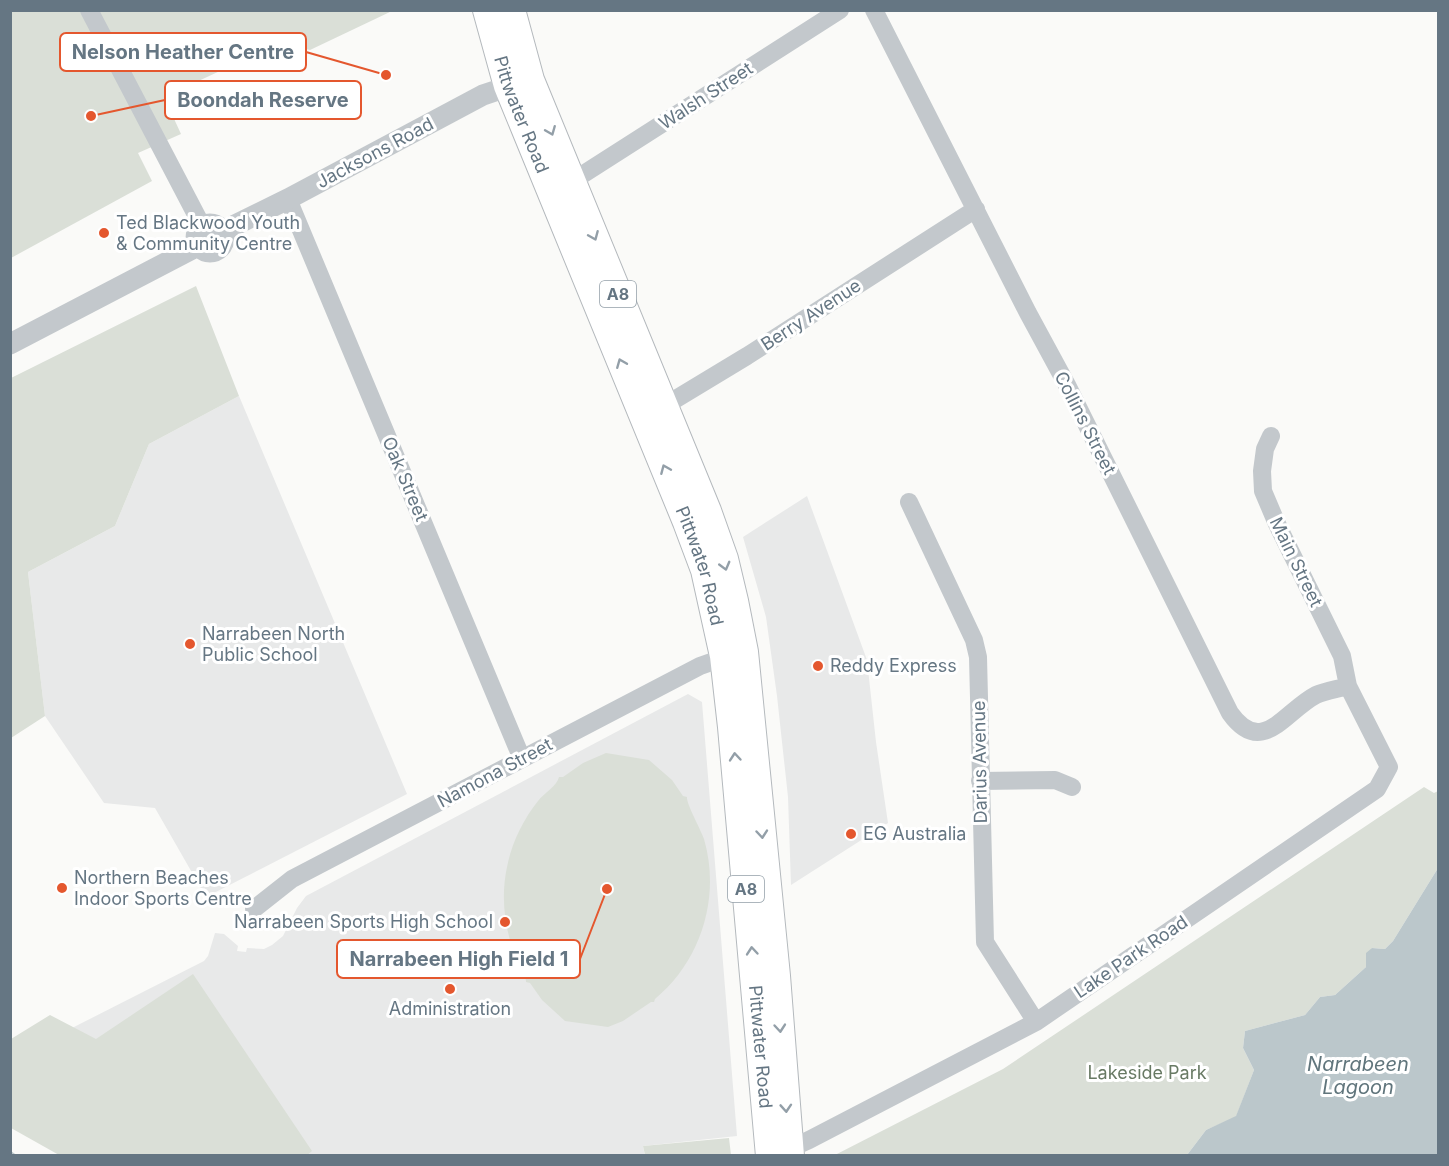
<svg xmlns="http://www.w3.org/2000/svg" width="1449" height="1166" font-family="Inter,sans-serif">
<rect width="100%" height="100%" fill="#fafaf8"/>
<path fill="#e8e9e9" d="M 239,396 L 407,794 L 206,897 L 155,808 L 104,803 L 45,716 L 28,572 L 115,526 L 149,444 Z
M 807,496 L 867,660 L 876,742 L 888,823 L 791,885 L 788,797 L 777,696 L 766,617 L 743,537 Z
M 688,694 L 702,702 L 737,1136 L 643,1146 L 645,1156 L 121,1155 L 11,1067 L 74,1027 L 204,961 L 208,956 L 215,933 L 224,934 L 238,946 L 237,951 L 246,952 L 247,948 L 264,949 L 272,945 L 283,936 L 297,908 L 306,896 Z"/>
<path fill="#dadfd7" d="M 10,11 L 392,11 L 310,50 L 280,43 L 164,97 L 181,134 L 138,153 L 152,181 L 11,258 Z
M 196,286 L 239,396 L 149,444 L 115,526 L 28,572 L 45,716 L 11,738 L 11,378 Z
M 606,753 L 649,760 L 672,780 L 683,796 L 687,797 C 686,803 701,830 704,839 C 721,897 701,961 655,999 L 654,1002 L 651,1002 L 623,1021 L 608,1027 L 565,1021 L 542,1000 L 530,983 L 526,982 C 527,976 512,949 510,940 C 503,916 502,890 507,867 C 512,842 523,820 538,801 C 544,793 557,786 559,777 L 563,777 L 583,763 Z
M 1424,787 L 1434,793 L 1438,791 L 1438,868 L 1393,941 L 1385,949 L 1372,948 L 1366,967 L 1335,995 L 1320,997 L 1305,1015 L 1245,1031 L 1243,1048 L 1254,1070 L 1236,1117 L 1206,1130 L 1187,1155 L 833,1156 L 1003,1069 Z
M 193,974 L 312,1151 L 306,1156 L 59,1155 L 11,1128 L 11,1039 L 50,1015 L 96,1039 Z
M 729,1138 L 731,1155 L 645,1155 L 643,1146 Z"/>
<path fill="#bbc7cb" d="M 1438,868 L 1438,1155 L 1187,1155 L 1206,1130 L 1236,1116 L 1254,1070 L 1243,1048 L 1245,1031 L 1305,1015 L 1320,997 L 1335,995 L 1366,967 L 1366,953 L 1372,948 L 1385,949 L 1393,941 Z"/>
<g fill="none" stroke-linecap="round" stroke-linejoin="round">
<path stroke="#bbc7cb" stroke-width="4.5" d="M 10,1153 L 14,1156"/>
<g stroke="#b4b9bd" stroke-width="30">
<g id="trunk">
<path id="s1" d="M 487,10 L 508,86 L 687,522 L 705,570 L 724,656 L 732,727 L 770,1156"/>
<path d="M 511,10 L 530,80 L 707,511 L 724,559 L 734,601 L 744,652 L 776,976 L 790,1156"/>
</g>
</g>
<path stroke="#c3c8cc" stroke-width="18" d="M 89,10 L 202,226
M 874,10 L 1028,313 L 1067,385 L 1230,713 C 1262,758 1285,711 1316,695 C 1325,691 1338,689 1348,686
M 571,182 L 840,10
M 288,199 L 522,759
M 656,411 L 747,356 L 976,209
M 909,502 L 974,640 L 978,657 L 985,942 L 1036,1022
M 980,781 L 1055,780 L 1072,787
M 254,909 L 292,879 L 700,666 L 734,654
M 782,1150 L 789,1149 L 809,1140 L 1036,1022 L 1377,789 L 1389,767 L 1348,686 L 1342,656 L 1277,524 L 1263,491 L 1262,471 L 1265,449 L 1271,436"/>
<path stroke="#c3c8cc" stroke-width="21" d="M196 238a14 14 0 1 1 28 0a14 14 0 1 1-28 0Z
M 223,231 L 288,199 L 483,95 L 522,82
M 10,344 L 198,246"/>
<use href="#trunk" stroke="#fff" stroke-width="28"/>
</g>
<defs><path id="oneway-chevron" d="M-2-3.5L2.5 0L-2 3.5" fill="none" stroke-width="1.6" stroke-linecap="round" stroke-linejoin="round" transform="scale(1.5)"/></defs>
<g stroke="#939fa8">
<use href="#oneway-chevron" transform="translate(551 131) rotate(68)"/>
<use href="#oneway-chevron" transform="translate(594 236) rotate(67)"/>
<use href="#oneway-chevron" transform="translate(621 363) rotate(-112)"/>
<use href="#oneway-chevron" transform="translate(665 469) rotate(-113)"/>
<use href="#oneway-chevron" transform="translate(725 566) rotate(75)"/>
<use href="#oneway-chevron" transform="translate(735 757) rotate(-95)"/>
<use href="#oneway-chevron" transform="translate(762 834) rotate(85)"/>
<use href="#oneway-chevron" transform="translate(752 951) rotate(-95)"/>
<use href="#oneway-chevron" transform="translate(780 1028) rotate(85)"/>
<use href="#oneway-chevron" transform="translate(786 1108) rotate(86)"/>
</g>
<g fill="#e4572e" stroke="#fff" stroke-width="2">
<circle cx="104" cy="233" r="6"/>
<circle cx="190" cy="644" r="6"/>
<circle cx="818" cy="666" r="6"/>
<circle cx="851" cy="834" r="6"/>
<circle cx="62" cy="888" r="6"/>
<circle cx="505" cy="922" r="6"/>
<circle cx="450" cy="989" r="6"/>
</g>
<g text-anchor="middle" stroke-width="6" stroke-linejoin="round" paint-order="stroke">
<g fill="#fff" stroke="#939fa8" stroke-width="1.5">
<rect x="600" y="281" width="36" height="26" rx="4.5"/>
<rect x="728" y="876" width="36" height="26" rx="4.5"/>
</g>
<g font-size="16" font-weight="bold" fill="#657683">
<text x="618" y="300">A8</text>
<text x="746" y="895">A8</text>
</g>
<g font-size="18" fill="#657683" stroke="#fff">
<text transform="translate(706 96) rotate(-33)" y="6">Walsh Street</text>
<text dy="6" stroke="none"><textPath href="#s1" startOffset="110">Pittwater Road</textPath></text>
<text transform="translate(375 153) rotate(-28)" y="6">Jacksons Road</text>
<text transform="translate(811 315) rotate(-33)" y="6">Berry Avenue</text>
<text transform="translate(1085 423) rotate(63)" y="6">Collins Street</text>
<text transform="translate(405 479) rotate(67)" y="6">Oak Street</text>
<text transform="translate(1296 562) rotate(64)" y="6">Main Street</text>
<text dy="6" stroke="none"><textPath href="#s1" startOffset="596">Pittwater Road</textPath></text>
<text transform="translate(980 762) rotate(-91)" y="6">Darius Avenue</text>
<text transform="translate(495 773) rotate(-28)" y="6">Namona Street</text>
<text transform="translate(1131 957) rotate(-34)" y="6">Lake Park Road</text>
<text dy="6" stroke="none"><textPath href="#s1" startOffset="1082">Pittwater Road</textPath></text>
</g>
<g font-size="18" fill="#657683" stroke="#fff" text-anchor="start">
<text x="116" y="229">Ted Blackwood Youth<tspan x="116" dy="21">&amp; Community Centre</tspan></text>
<text x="202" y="640">Narrabeen North<tspan x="202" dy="21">Public School</tspan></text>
<text x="830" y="672">Reddy Express</text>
<text x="863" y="840">EG Australia</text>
<text x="74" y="884">Northern Beaches<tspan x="74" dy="21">Indoor Sports Centre</tspan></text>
<text x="493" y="928" text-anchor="end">Narrabeen Sports High School</text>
<text x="450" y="1015" text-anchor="middle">Administration</text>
</g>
<g font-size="18" fill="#687a64" stroke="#fff">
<text x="1147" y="1079">Lakeside Park</text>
</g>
<g font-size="20" font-style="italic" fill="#60757c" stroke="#fff">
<text x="1358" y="1071">Narrabeen<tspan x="1358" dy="23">Lagoon</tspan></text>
</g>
</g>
<path fill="none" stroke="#e4572e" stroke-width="2" d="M386 75L306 52M91 116L165 100M607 889L580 959"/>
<g fill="#e4572e" stroke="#fff" stroke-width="2">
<circle cx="386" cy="75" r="6"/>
<circle cx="91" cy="116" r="6"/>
<circle cx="607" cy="889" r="6"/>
</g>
<g fill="#fff" stroke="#e4572e" stroke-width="2">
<rect x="60" y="33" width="246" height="38" rx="6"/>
<rect x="165" y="81" width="196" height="38" rx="6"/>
<rect x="337" y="940" width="243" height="38" rx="6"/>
</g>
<g font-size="20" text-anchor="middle" font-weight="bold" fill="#657683">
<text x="183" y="59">Nelson Heather Centre</text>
<text x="263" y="107">Boondah Reserve</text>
<text x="459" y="966">Narrabeen High Field 1</text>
</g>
<rect width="1449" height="1166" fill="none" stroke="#657683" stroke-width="24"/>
</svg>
